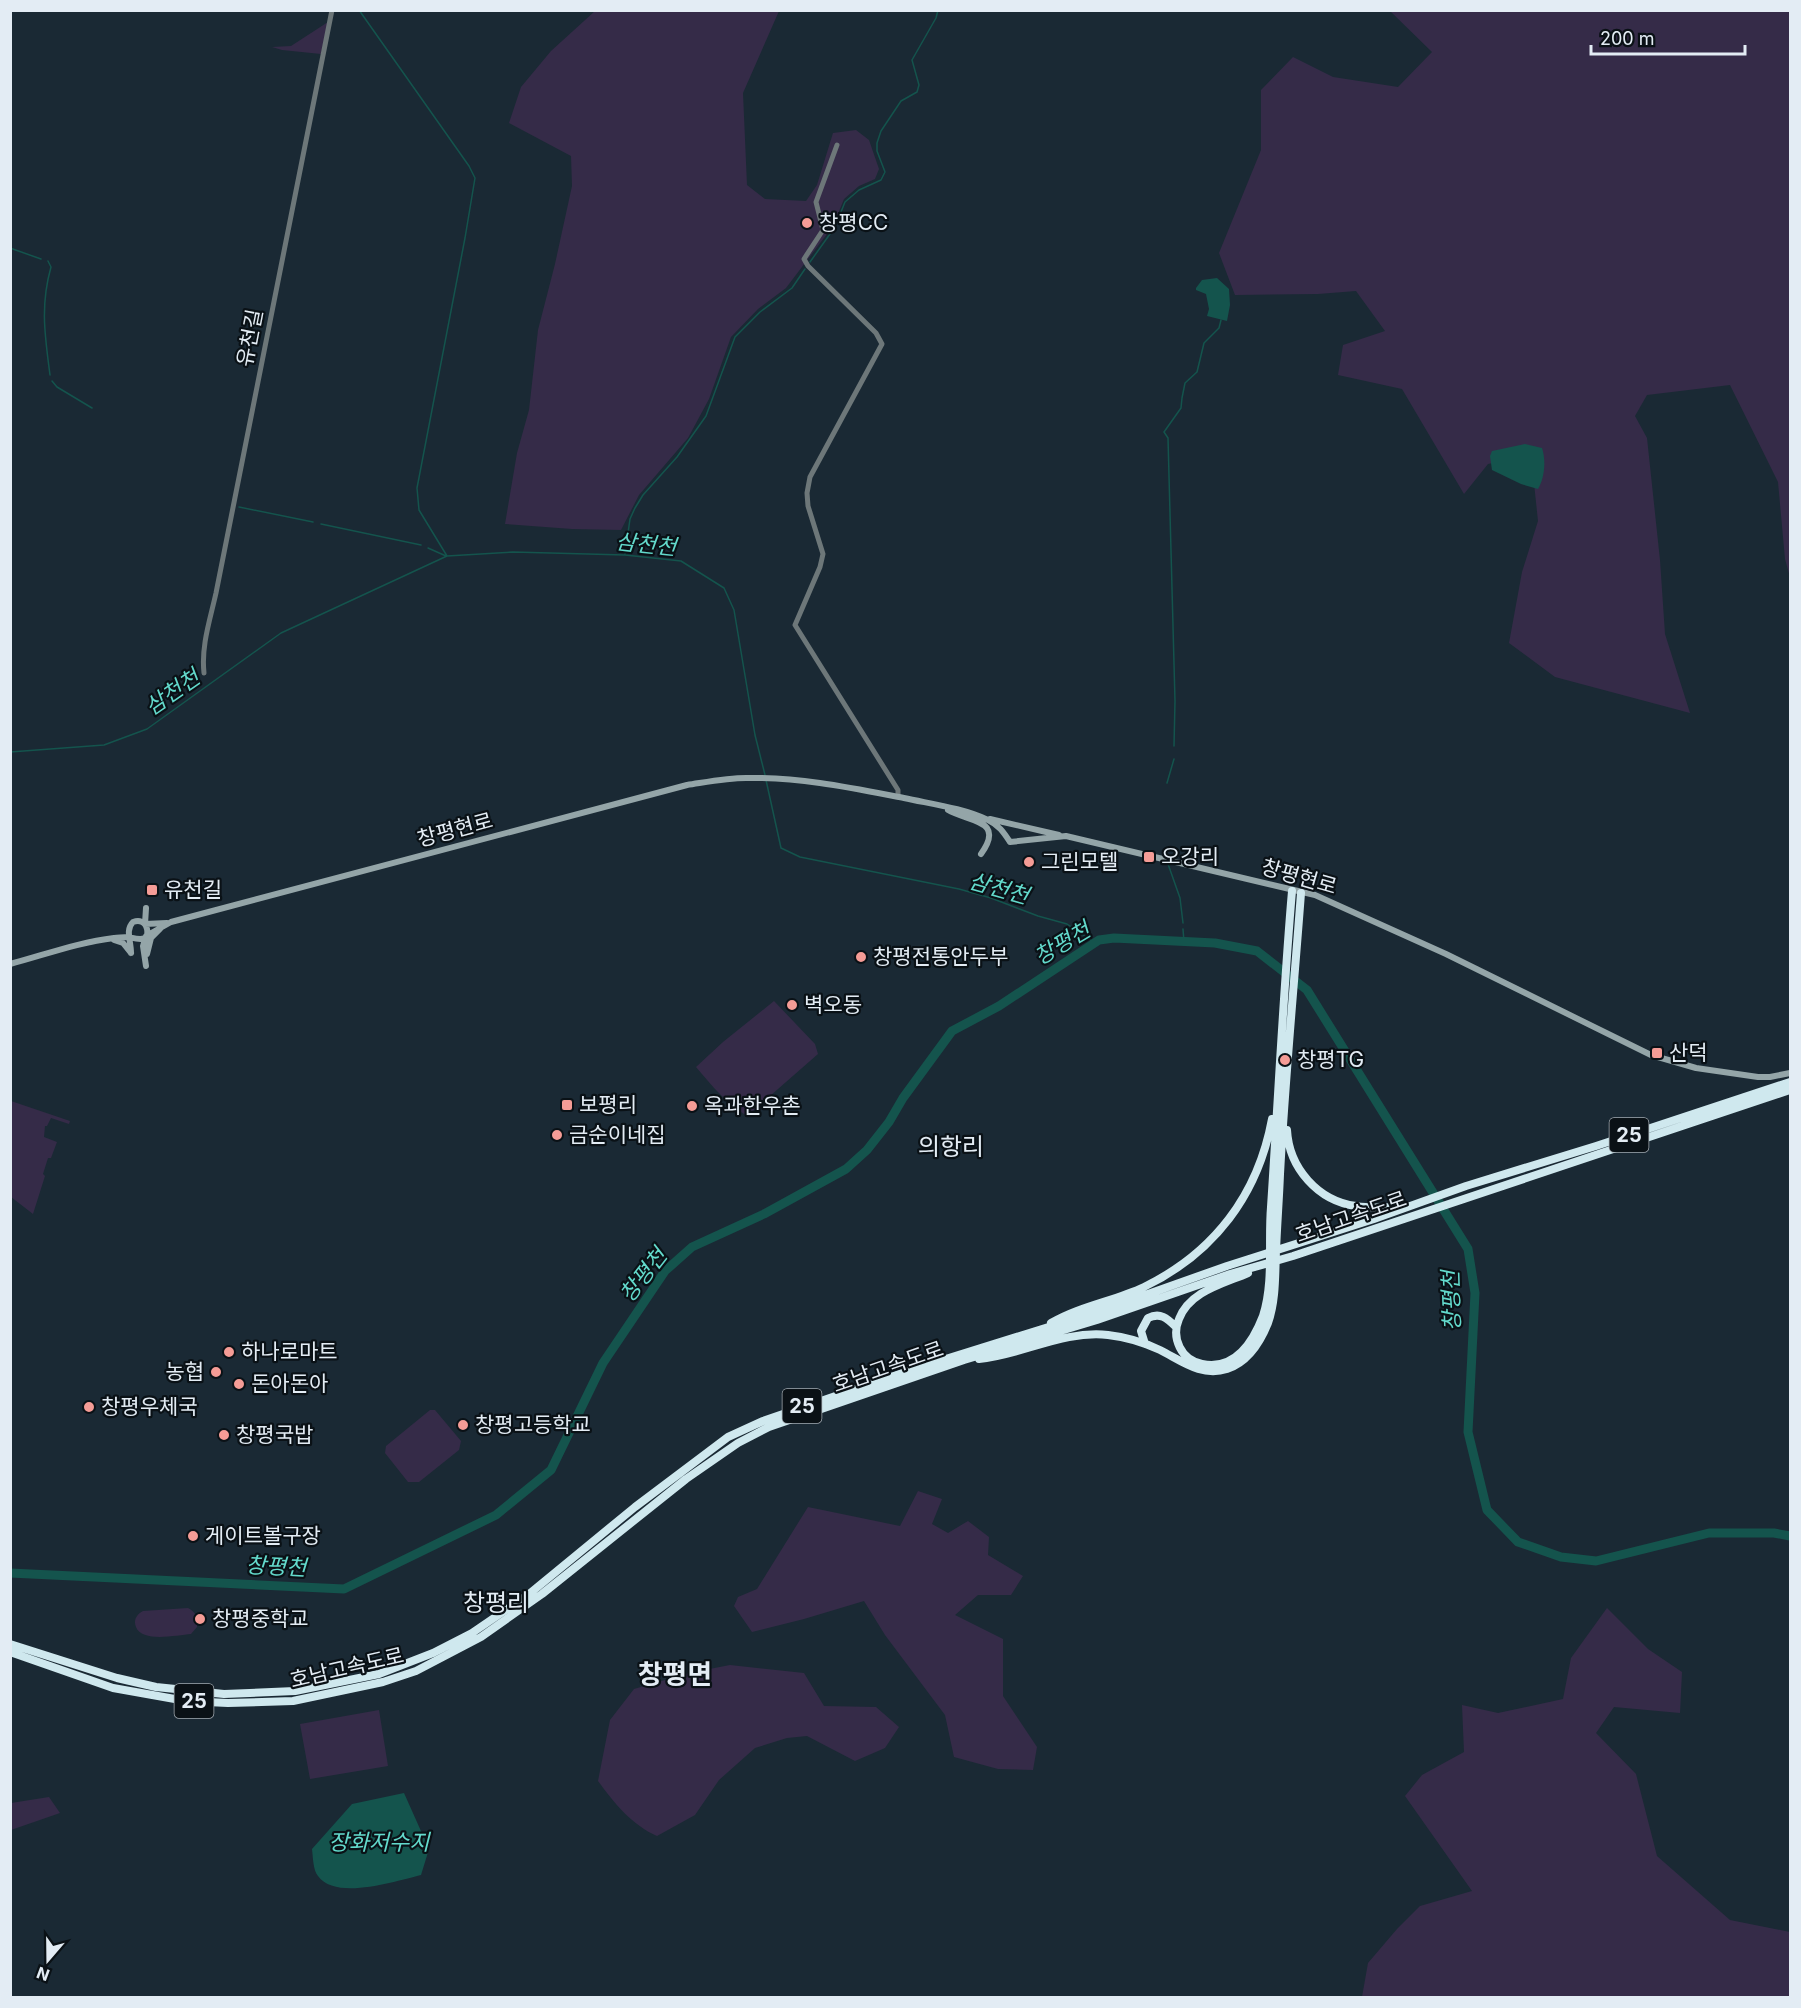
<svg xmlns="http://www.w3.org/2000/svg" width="1801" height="2008" font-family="Inter,'Noto Sans KR',sans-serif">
<rect width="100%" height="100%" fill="#1a2934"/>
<path fill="#352b48" d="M 595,11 L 779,11 L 743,93 L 747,185 L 765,199 L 806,201 L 817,185 L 833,133 L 856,130 L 869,140 L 879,169 L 875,179 L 859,186 L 844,199 L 833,226 L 786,288 L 758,309 L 731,337 L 709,399 L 688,438 L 639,495 L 621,530 L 572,529 L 505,524 L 517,453 L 529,410 L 538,330 L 555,264 L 572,186 L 571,156 L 509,123 L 521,87 L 551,51 Z
M 1390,11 L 1790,11 L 1790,577 L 1785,559 L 1778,482 L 1730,385 L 1647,395 L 1635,416 L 1647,438 L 1660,560 L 1665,634 L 1690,713 L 1555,677 L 1509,643 L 1522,572 L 1538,521 L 1531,455 L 1488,464 L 1464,494 L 1402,389 L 1338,375 L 1343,345 L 1385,331 L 1356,291 L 1318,294 L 1235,295 L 1219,253 L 1261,150 L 1261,90 L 1293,57 L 1333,77 L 1398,87 L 1432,52 Z
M 328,22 L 321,54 L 282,50 L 272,47 L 291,46 Z
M 774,1001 L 815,1044 L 818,1054 L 747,1116 C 726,1103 712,1086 696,1067 L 723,1042 Z
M 11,1101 L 70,1121 L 69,1124 L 51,1118 L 47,1126 L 45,1126 L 44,1137 L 57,1142 L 51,1158 L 48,1158 L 43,1174 L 45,1176 L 33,1214 L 11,1197 Z
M 430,1410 L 435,1410 L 461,1441 L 459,1450 L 419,1482 L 408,1482 L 385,1453 L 386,1446 Z
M 918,1491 L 942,1499 L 932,1524 L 948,1533 L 968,1521 L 989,1537 L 988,1555 L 1023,1576 L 1011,1595 L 978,1595 L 955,1615 L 1003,1639 L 1003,1696 L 1037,1747 L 1033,1770 L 998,1769 L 954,1757 L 945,1715 L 885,1635 L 864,1601 L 804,1619 L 752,1632 L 734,1606 L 738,1597 L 757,1589 L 808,1507 L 900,1526 Z
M 188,1608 C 197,1613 198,1618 197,1627 L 191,1634 C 177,1635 142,1643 136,1627 C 133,1620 137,1614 143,1611 Z
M 1607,1608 L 1648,1649 L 1682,1672 L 1680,1713 L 1614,1707 L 1596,1733 L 1636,1774 L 1657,1856 L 1730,1920 L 1790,1932 L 1790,1997 L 1362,1997 L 1368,1963 L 1397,1929 L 1420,1906 L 1472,1891 L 1405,1796 L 1422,1775 L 1464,1752 L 1462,1705 L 1498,1713 L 1563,1699 L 1571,1658 Z
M 730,1665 L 804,1673 L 824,1706 L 876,1707 L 899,1727 L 885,1748 L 855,1761 L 807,1736 L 787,1738 L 755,1748 L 719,1780 L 695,1815 L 657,1836 C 632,1825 614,1803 598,1781 L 610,1720 L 634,1689 L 689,1673 Z
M 379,1710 L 388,1766 L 310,1779 L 300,1724 Z
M 49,1797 L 60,1813 L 11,1830 L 11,1803 Z"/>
<path fill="#14544d" d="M 1217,278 L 1229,289 L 1230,305 L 1227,321 L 1207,316 L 1209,309 L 1206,294 L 1196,290 L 1196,288 L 1202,280 Z
M 1525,444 L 1542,448 C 1546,459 1545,478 1538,489 L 1521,484 L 1492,470 L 1490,456 L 1492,451 Z
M 404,1793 L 429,1849 L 421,1875 C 396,1881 336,1901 318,1876 C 313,1870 313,1857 312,1849 L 352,1804 Z"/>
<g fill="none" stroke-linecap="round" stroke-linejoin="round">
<path stroke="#14544d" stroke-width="1.5" d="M 359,10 L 469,166 L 475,178 L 465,238 L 417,488 L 419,510 L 447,556
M 10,248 L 41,259
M 48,261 L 51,267 C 40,306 45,336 50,375
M 810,262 L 835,227 L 845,202 L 859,190 L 881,180 L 885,172 L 877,151 L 877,143 L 881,131 L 901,101 L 917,92 L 919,85 L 912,60 L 936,18 L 938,10
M 52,381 L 57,387 L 92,408
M 239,507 L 313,522
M 321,524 L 421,545
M 428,548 L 446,556
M 625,554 L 630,519 L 635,508 L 643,495 L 677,457 L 706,416 L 735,337 L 760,312 L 792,288 L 805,269
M 1174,746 L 1175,701 L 1168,438 L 1164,432 L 1181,408 L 1182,398 L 1185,383 L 1197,372 L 1204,343 L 1219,328 L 1221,320
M 10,752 L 104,745 L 147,729 L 281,633 L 447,556 L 513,552 L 625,555 L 681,561 L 724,588 L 734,610 L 755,735 L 765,775
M 766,780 L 781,848 L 800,857 L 959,889 L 991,898 L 1038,916 L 1067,924 L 1095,943
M 1167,783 L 1174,759
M 1168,864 L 1180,898 L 1183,923
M 1183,929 L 1184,942"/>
<path stroke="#14544d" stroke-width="9" d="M 10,1573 L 344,1589 L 496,1515 L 551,1470 L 603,1363 L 665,1271 L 692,1247 L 764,1214 L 846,1169 L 867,1150 L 889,1122 L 903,1098 L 952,1031 L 999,1006 L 1099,940 L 1114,938 L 1215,943 L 1257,951 L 1307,990 L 1468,1249 L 1475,1293 L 1468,1432 L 1487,1510 L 1518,1542 L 1561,1557 L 1596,1561 L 1709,1533 L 1774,1533 L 1790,1536"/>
<path stroke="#6d7779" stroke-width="5" d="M 837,145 L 816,202 L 823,230 L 804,259 L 808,266 L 876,333 L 882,344 L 810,477 L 807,493 L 808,506 L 823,554 L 820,567 L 795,625 L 898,790 L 898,797
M 204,673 C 201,646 210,620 216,593 L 332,10"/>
<path stroke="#94a5a8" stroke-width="6" d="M 948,810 C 968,822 1006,819 981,854
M 990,819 L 1059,835
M 146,908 L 145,924 L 167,923
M 114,940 L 123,943 L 131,953
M 147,954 L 151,938 L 160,929
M 10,964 C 44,955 79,942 114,938 C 118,938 123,937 128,937 C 134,938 150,944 147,929 C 145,921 139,920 133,922 C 125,930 131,941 131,953
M 146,966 L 143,946 L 146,936 L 171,922 L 687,785 C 707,782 727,778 746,778 C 800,777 852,788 904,798 C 931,804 963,808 988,820 C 999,825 1004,833 1010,842 L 1066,836 L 1315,895 L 1446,954 L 1651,1055 L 1696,1068 L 1758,1077 L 1770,1077 L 1790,1073"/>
<path stroke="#cfe8ee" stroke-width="8" d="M 1287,1130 C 1289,1168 1318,1201 1356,1206 C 1371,1209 1387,1207 1402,1207
M 1248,1273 C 1223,1284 1190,1291 1179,1319 C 1171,1338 1181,1360 1202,1364 C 1235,1371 1253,1342 1263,1316 C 1274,1282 1268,1242 1271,1207 C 1278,1102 1283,996 1292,891
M 1051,1323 C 1080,1306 1114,1301 1144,1287 C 1214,1253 1258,1195 1272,1119
M 1145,1344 L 1141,1331 L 1148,1318 C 1160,1312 1167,1318 1176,1327
M 979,1359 C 1022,1355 1063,1330 1108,1335 C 1126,1337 1143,1342 1160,1350 C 1182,1361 1201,1377 1227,1369 C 1248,1362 1260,1343 1268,1323 C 1276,1300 1275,1275 1276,1251 C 1277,1225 1279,1200 1280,1174 C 1285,1080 1294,987 1301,893
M 10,1644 L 117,1678 L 156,1687 L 224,1694 L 295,1691 L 379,1674 L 433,1653 L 472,1633 L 529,1594 L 635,1507 L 728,1437 L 763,1421 L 920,1367 L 1100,1311 L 1227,1266 L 1374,1219 L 1466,1186 L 1596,1146 L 1790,1082
M 10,1652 L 113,1688 L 186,1701 L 228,1703 L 293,1701 L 383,1682 L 416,1671 L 481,1637 L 542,1594 L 686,1479 L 738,1443 L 769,1427 L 964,1360 L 1097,1320 L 1230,1274 L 1293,1256 L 1790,1090"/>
</g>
<g fill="#f59c96" stroke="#0a1116" stroke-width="2">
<circle cx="807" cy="223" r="6"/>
<rect x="1143" y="851" width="12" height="12" rx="3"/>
<circle cx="1029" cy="862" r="6"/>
<rect x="146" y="884" width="12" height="12" rx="3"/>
<circle cx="861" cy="957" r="6"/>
<circle cx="792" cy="1005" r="6"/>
<rect x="1651" y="1047" width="12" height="12" rx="3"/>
<circle cx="1285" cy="1060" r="6"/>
<rect x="561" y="1099" width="12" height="12" rx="3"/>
<circle cx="692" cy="1106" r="6"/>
<circle cx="557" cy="1135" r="6"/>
<circle cx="229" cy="1352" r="6"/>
<circle cx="216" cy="1372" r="6"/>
<circle cx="239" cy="1384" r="6"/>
<circle cx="89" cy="1407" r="6"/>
<circle cx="463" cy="1425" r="6"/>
<circle cx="224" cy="1435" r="6"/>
<circle cx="193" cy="1536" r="6"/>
<circle cx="200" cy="1619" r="6"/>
</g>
<g text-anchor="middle" stroke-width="4.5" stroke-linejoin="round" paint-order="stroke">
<g fill="#0a1116" stroke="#a2aab1" stroke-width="1.5">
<rect x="1609.5" y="1118" width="39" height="34" rx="4.5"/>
<rect x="782.5" y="1389" width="39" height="34" rx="4.5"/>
<rect x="174.5" y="1684" width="39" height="34" rx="4.5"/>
</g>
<g font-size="20" font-weight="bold" fill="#e3ecf4">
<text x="1629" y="1142">25</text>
<text x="802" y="1413">25</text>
<text x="194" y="1708">25</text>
</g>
<g font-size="21" fill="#e3ecf4" stroke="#0a1116" text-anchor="start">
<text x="819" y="230">창평CC</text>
<text x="1161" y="864">오강리</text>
<text x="1041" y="869">그린모텔</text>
<text x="164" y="897">유천길</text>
<text x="873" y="964">창평전통안두부</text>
<text x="804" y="1012">벽오동</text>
<text x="1669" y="1060">산덕</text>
<text x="1297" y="1067">창평TG</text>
<text x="579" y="1112">보평리</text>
<text x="704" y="1113">옥과한우촌</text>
<text x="569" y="1142">금순이네집</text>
<text x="241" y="1359">하나로마트</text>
<text x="204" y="1379" text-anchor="end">농협</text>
<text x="251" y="1391">돈아돈아</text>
<text x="101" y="1414">창평우체국</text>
<text x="475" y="1432">창평고등학교</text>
<text x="236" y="1442">창평국밥</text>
<text x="205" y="1543">게이트볼구장</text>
<text x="212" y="1626">창평중학교</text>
</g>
<g font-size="21" fill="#e3ecf4" stroke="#0a1116">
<text transform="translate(250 338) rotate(-79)" y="7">유천길</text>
<text transform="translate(455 830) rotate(-15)" y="7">창평현로</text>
<text transform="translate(1299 877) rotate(16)" y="7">창평현로</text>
<text transform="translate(1351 1217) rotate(-19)" y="7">호남고속도로</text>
<text transform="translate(888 1367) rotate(-19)" y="7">호남고속도로</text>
<text transform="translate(347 1668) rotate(-13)" y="7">호남고속도로</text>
</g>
<g font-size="22" font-style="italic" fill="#63dacc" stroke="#0a1116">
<text transform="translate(646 544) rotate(6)" y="8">삼천천</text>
<text transform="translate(172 692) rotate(-35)" y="8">삼천천</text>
<text transform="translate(999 888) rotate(16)" y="8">삼천천</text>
<text transform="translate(1062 943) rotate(-31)" y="8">창평천</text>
<text transform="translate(643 1275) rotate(-52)" y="8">창평천</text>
<text transform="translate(1451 1301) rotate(-92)" y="8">창평천</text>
<text transform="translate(276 1566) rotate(3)" y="8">창평천</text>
<text x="379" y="1850">장화저수지</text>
</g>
<g font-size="24" fill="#e3ecf4" stroke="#0a1116">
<text x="951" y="1155">의항리</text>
<text x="496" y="1611">창평리</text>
</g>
<g font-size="27" font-weight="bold" fill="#e3ecf4" stroke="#0a1116">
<text x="675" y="1684">창평면</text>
</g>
</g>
<rect width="1801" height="2008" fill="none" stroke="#e3ecf4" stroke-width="24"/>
<g transform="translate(48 1960) rotate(200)" stroke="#0a1116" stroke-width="4.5" paint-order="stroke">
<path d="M0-4.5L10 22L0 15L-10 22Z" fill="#e3ecf4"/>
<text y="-9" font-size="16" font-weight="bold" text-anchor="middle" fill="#e3ecf4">N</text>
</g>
<path d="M1591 45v9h154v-9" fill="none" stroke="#e3ecf4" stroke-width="3"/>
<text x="1600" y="45" font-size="18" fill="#e3ecf4" stroke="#0a1116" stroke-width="4.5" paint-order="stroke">200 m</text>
</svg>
